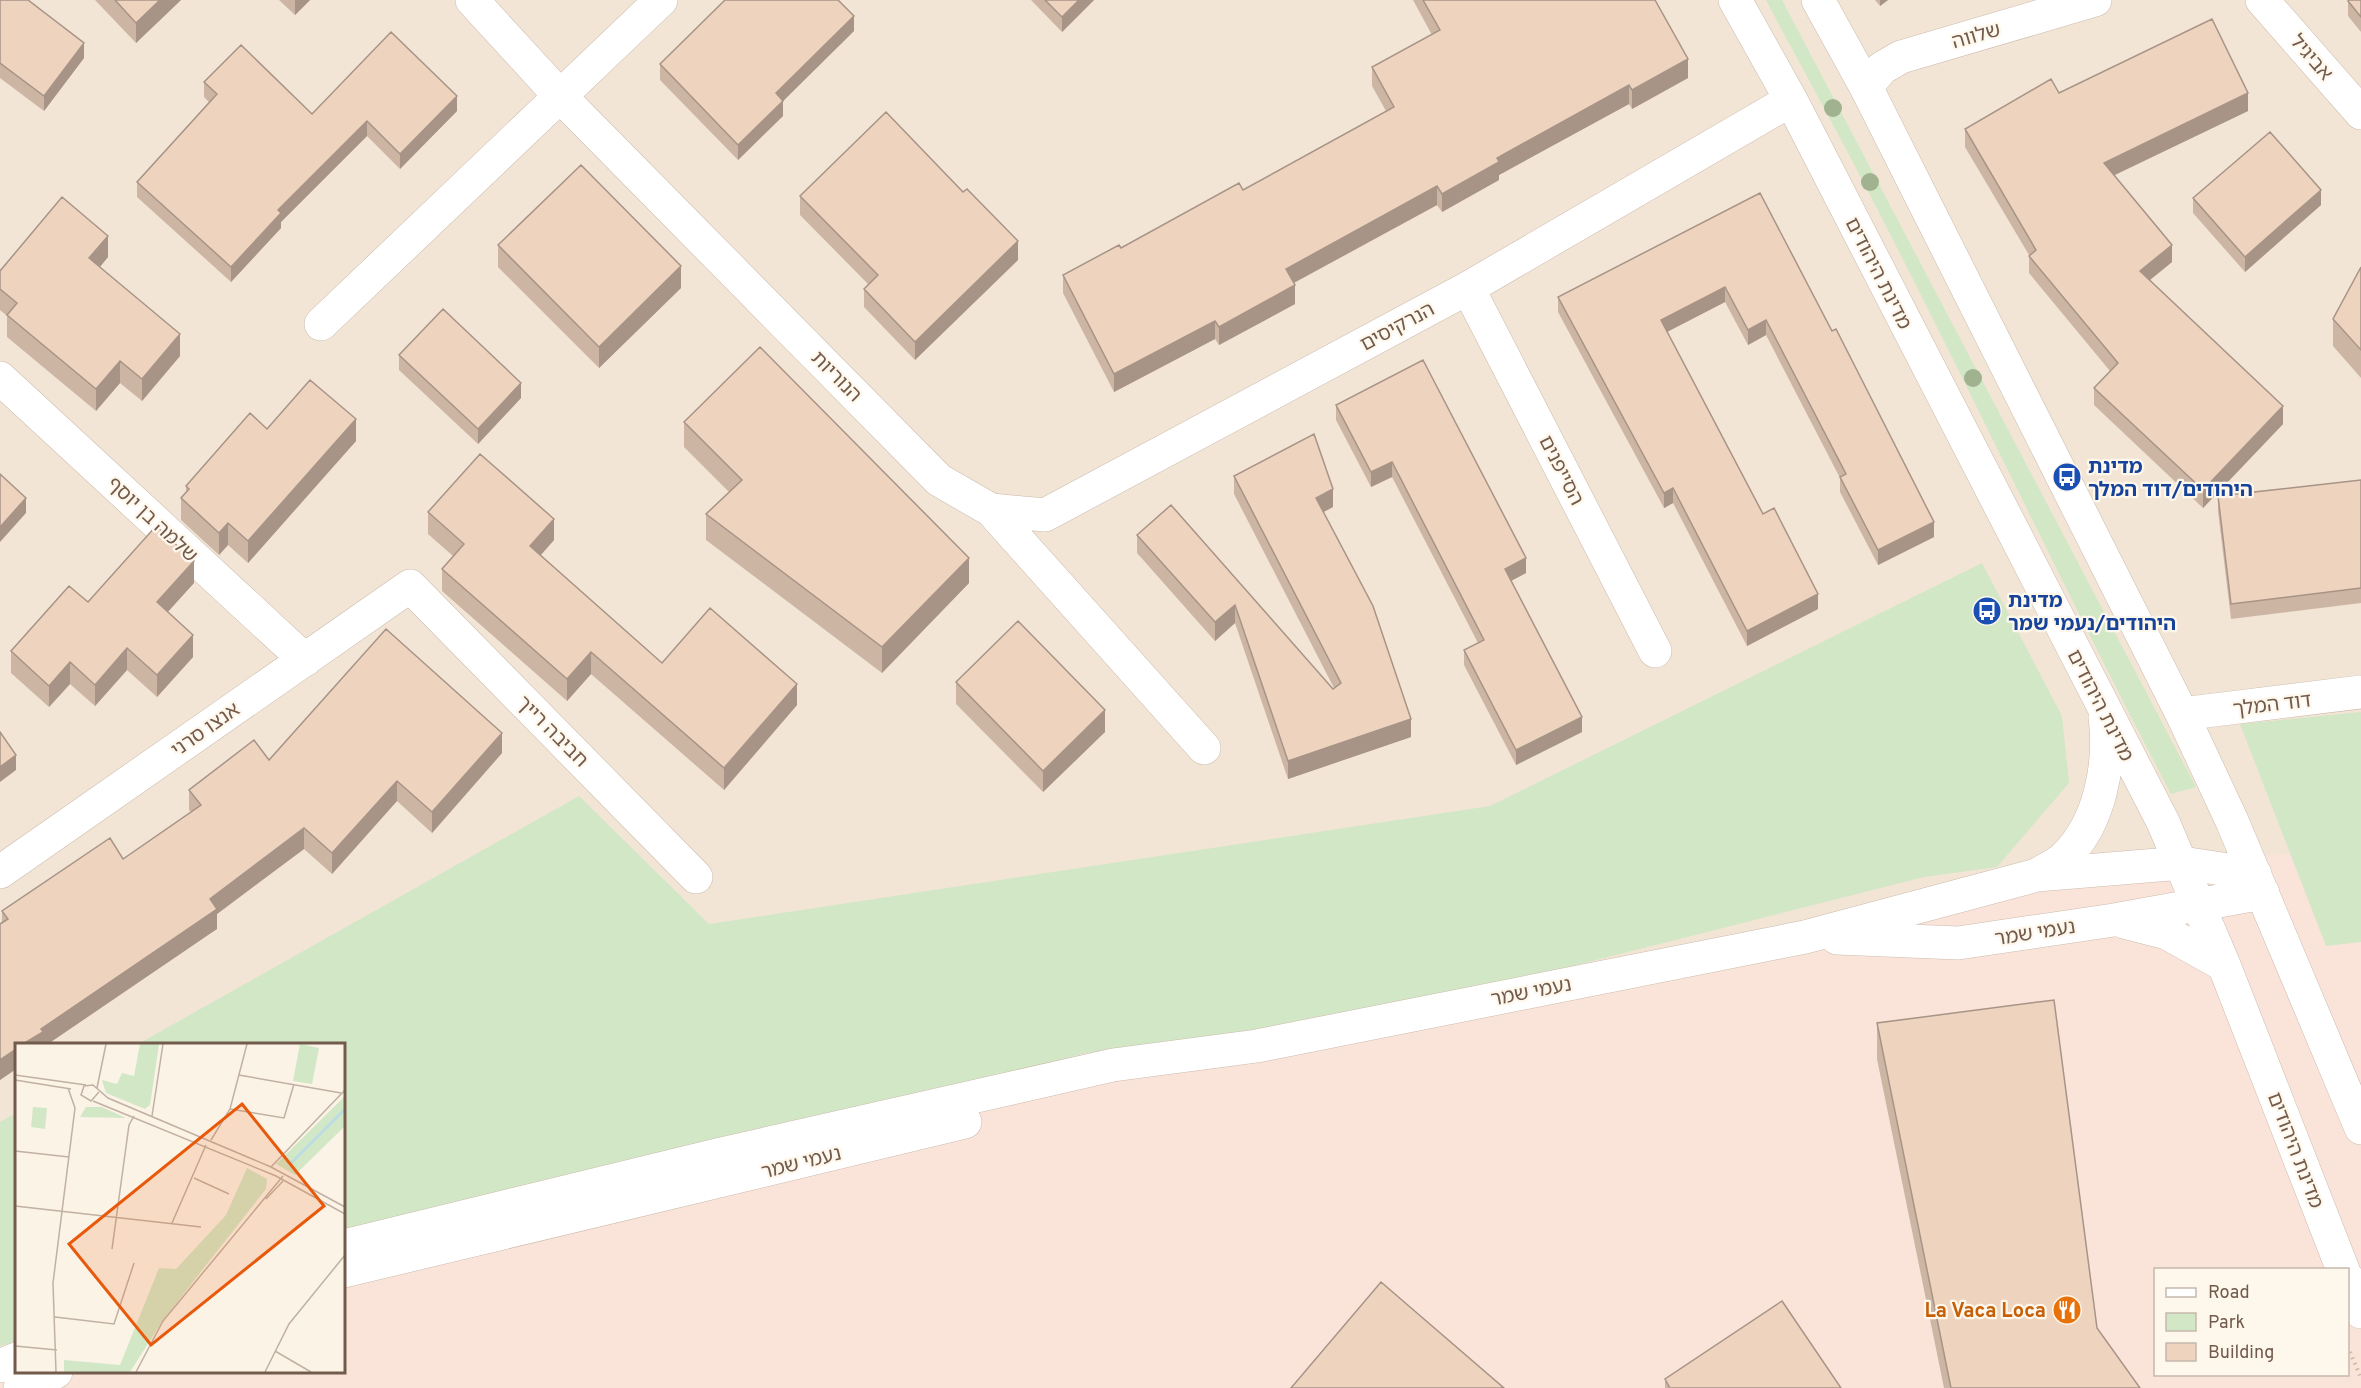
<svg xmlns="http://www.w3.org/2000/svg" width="2361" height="1388" font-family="Overpass,'Noto Sans Hebrew',sans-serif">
<rect width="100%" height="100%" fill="#fbf3e6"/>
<path fill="#f2e5d5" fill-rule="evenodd" d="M 0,0 L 2361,0 L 2361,1388 L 0,1388 ZM 16,1044 L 344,1044 L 344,1372 L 16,1372 ZM 2156,1270 L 2348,1270 L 2348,1374 L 2156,1374 Z"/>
<path fill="#fae4da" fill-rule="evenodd" d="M 2361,848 L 2361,1388 L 0,1388 L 0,1366 L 16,1372 L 344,1372 L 344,1246 L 717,1155 L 2182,863 ZM 2156,1270 L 2348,1270 L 2348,1374 L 2156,1374 Z"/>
<path fill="#d2e7c5" d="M 1766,0 L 1782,0 L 2196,787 L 2171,794 C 2067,596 1973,394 1870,195 C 1837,130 1800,65 1766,0 Z
M 1982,563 L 2062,716 L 2069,783 L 1997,867 L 1924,877 L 1257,1046 L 1085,1053 L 721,1152 L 344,1241 L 344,1044 L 138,1044 L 579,796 L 709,924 L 1490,806 Z
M 2361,712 L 2361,942 L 2326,946 L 2240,724 Z
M 16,1113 L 16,1341 L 0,1346 L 0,1122 Z"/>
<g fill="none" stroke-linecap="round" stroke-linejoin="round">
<g stroke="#ccbbad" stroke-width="34">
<path id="minor" d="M 472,0 L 559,95 L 939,480 L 991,510 L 1204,748
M 1735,0 L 1791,100 L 2163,822 L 2224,965 L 2343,1270
M 1818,0 L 1866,87 L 2182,714 L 2232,821 L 2361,1128
M 2262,0 L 2361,113
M 1866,87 L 1882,68 L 1901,57 L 2095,0
M 1468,288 L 1655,651
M 321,324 L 661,0
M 0,378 L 305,660
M 991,510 L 1045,515 L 1468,288 L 1791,100
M 2182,714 L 2361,692
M 0,872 L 410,586 L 696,877
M 2037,875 C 2046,869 2057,865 2065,857 C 2100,823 2111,764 2105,717
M 2124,922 L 2167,933 L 2224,965
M 1837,938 L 1958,943 L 2114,920 L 2263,893
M 344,1246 L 717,1155 L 1113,1065 L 1257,1046 L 1805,937 L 2037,875 L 2182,863 L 2255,874
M 344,1271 L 965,1122
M 2348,1279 L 2361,1312
M 0,1366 L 16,1359
M 20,1388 L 56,1372"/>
</g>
<path stroke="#d3b6a2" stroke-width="4" stroke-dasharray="1.5 4.5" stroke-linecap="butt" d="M 2350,1352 L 2361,1378"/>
<use href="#minor" stroke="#fff" stroke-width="33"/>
</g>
<g fill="#a0b28f">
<circle cx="1833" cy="108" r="9"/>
<circle cx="1870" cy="182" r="9"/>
<circle cx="1973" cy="378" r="9"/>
</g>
<path fill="#cdb5a4" d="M 0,0 L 84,58 L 44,111 L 0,78 Z
M 95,0 L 181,0 L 136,43 Z
M 279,0 L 310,0 L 295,15 Z
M 1031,0 L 1094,0 L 1062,32 Z
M 1413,0 L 1655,0 L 1688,78 L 1632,109 L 1629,104 L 1499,175 L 1499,180 L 1442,212 L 1437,205 L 1294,283 L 1295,304 L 1219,345 L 1215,339 L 1114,392 L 1063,293 L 1063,275 L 1121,248 L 1243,190 L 1386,111 L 1372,86 L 1372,67 L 1432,35 Z
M 1875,0 L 1888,0 L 1880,6 Z
M 2361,0 L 2361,32 L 2348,16 L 2348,1 Z
M 854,31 L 783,101 L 783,116 L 738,160 L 660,80 L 660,64 Z
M 204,82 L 312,114 L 457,111 L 400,169 L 367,136 L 281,222 L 281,228 L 231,282 L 137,197 L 137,182 L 209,102 L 204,97 Z
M 2059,93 L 2248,111 L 2115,175 L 2172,262 L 2150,280 L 2283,424 L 2203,508 L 2094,405 L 2094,388 L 2110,371 L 2029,273 L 2029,255 L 1965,147 L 1965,129 Z
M 1760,193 L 1934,537 L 1878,565 L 1840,492 L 1840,478 L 1766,335 L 1748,345 L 1725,302 L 1667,332 L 1763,514 L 1818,609 L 1747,646 L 1673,503 L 1664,508 L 1558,312 L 1558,297 Z
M 800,196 L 1018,260 L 915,360 L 864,307 L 864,289 L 868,284 L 800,215 Z
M 2193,198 L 2321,205 L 2245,272 L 2193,213 Z
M 498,245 L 681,288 L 599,368 L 498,267 Z
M 108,257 L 100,267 L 180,356 L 142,401 L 120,383 L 96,411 L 7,337 L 7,316 L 0,310 L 0,271 Z
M 2361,267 L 2361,378 L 2333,346 L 2333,319 Z
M 399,355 L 521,398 L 478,444 L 399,370 Z
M 1336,405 L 1526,573 L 1511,581 L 1582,732 L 1516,765 L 1464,665 L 1464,650 L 1478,643 L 1392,477 L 1371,487 L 1336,420 Z
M 684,422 L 969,583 L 882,673 L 706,540 L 706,514 L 729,492 L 684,447 Z
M 267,429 L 356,441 L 248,563 L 228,545 L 219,555 L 181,520 L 181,498 L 186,494 L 186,486 Z
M 1234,476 L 1333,507 L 1323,512 L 1411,737 L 1288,779 L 1235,623 L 1215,641 L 1137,553 L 1137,535 L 1171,505 L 1333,689 L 1334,688 L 1234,494 Z
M 2361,480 L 2361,603 L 2231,619 L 2218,511 L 2218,496 Z
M 428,512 L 554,540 L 541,555 L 662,663 L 797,705 L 724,790 L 591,674 L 567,701 L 442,591 L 442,569 L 453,556 L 428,534 Z
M 194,583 L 167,612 L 193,657 L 157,697 L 127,670 L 95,706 L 70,684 L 49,707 L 11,673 L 11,651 L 88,602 Z
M 956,682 L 1105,732 L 1043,792 L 956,704 Z
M 502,753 L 432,833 L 397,801 L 332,874 L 304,849 L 217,914 L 217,929 L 16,1044 L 16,1069 L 0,1080 L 2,911 L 123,859 L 191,812 L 189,810 L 189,790 L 269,760 Z
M 1877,1023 L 2140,1388 L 1944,1388 L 1877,1059 Z
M 1665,1379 L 1841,1388 L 1665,1388 Z"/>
<path fill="#a79486" d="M 160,0 L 181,0 L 136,43 L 136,23 Z
M 295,0 L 310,0 L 295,15 Z
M 1079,0 L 1094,0 L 1062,32 L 1062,17 Z
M 1880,0 L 1888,0 L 1880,6 Z
M 854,16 L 854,31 L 776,108 L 776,93 Z
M 84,43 L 84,58 L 44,111 L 44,96 Z
M 1688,59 L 1688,78 L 1632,109 L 1632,90 Z
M 1629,85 L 1629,104 L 1499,175 L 1499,180 L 1442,212 L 1442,194 L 1497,158 Z
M 2248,93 L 2248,111 L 2104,180 L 2104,163 Z
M 457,96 L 457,111 L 400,169 L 400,154 Z
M 783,101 L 783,116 L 738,160 L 738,145 Z
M 367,121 L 367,136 L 281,222 L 281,228 L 231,282 L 231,267 L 278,210 Z
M 1437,186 L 1437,205 L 1286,287 L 1286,269 Z
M 2321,190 L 2321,205 L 2245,272 L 2245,257 Z
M 108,236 L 108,257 L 89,280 L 89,258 Z
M 1018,241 L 1018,260 L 915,360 L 915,342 Z
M 2172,245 L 2172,262 L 2140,288 L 2140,271 Z
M 681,266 L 681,288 L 599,368 L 599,347 Z
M 1295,285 L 1295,304 L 1219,345 L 1219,327 Z
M 1725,287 L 1725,302 L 1661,335 L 1661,320 Z
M 1766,320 L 1766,335 L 1748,345 L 1748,330 Z
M 1215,321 L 1215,339 L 1114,392 L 1114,374 Z
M 180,334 L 180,356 L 142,401 L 142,379 Z
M 120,361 L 120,383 L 96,411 L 96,389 Z
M 521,383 L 521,398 L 478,444 L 478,429 Z
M 2283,406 L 2283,424 L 2203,508 L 2203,490 Z
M 356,419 L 356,441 L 248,563 L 248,541 Z
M 1392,462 L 1392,477 L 1371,487 L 1371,472 Z
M 1673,488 L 1673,503 L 1664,508 L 1664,493 Z
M 1333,489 L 1333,507 L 1316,516 L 1316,498 Z
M 26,498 L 26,513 L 0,542 L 0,527 Z
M 554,519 L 554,540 L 530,567 L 530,546 Z
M 1934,522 L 1934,537 L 1878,565 L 1878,550 Z
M 228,523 L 228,545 L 219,555 L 219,533 Z
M 969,558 L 969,583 L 882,673 L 882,647 Z
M 1526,558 L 1526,573 L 1505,584 L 1505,569 Z
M 194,561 L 194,583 L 157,624 L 157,602 Z
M 1818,594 L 1818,609 L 1747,646 L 1747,631 Z
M 1235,605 L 1235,623 L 1215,641 L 1215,622 Z
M 193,635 L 193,657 L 157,697 L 157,675 Z
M 127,648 L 127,670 L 95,706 L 95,685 Z
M 591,652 L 591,674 L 567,701 L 567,679 Z
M 70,662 L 70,684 L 49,707 L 49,686 Z
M 797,684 L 797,705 L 724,790 L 724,768 Z
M 1105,710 L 1105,732 L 1043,792 L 1043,771 Z
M 1582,717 L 1582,732 L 1516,765 L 1516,750 Z
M 1411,719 L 1411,737 L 1288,779 L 1288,761 Z
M 502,733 L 502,753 L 432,833 L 432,812 Z
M 16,755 L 16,770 L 0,782 L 0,767 Z
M 397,781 L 397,801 L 332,874 L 332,853 Z
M 304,828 L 304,849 L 217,914 L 217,929 L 48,1044 L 23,1044 L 41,1029 L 210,899 Z
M 16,1049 L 16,1069 L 0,1080 L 0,1060 Z"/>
<path fill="#eed3bf" stroke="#a79486" stroke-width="1.5" d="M 0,0 L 28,0 L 84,43 L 44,96 L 0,63 Z
M 115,0 L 160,0 L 136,23 Z
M 725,0 L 838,0 L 854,16 L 776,93 L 783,101 L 738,145 L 660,64 Z
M 1045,0 L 1079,0 L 1062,17 Z
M 1423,0 L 1655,0 L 1688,59 L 1632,90 L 1629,85 L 1497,158 L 1499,162 L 1442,194 L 1437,186 L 1286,269 L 1295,285 L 1219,327 L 1215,321 L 1114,374 L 1063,275 L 1119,245 L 1121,248 L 1239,183 L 1243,190 L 1394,107 L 1372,67 L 1440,30 Z
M 2349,0 L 2361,0 L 2361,17 L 2348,1 Z
M 2212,19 L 2248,93 L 2104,163 L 2172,245 L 2140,271 L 2283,406 L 2203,490 L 2094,388 L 2118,363 L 2029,256 L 2036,250 L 1965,129 L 2051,79 L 2059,93 Z
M 391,32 L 457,96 L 400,154 L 367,121 L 278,210 L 281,213 L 231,267 L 137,182 L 217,94 L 204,82 L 241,45 L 312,114 Z
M 886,112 L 963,192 L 967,189 L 1018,241 L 915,342 L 864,289 L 878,275 L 800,196 Z
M 2270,132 L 2321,190 L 2245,257 L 2193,198 Z
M 581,165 L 681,266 L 599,347 L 498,245 Z
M 1760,193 L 1832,331 L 1836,329 L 1934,522 L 1878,550 L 1840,477 L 1846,474 L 1766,320 L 1748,330 L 1725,287 L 1661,320 L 1763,514 L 1774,508 L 1818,594 L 1747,631 L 1673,488 L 1664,493 L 1558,297 Z
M 62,197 L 108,236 L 89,258 L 180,334 L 142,379 L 120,361 L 96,389 L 7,315 L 17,303 L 0,289 L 0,271 Z
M 2361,267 L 2361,350 L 2333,319 Z
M 443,309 L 521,383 L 478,429 L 399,355 Z
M 760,347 L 969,558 L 882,647 L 706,514 L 742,480 L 684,422 Z
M 1423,360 L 1526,558 L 1505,569 L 1582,717 L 1516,750 L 1464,650 L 1484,640 L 1392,462 L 1371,472 L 1336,405 Z
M 310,380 L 356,419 L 248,541 L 228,523 L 219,533 L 181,498 L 189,489 L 186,486 L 250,413 L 267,429 Z
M 1314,434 L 1333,489 L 1316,498 L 1373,606 L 1411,719 L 1288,761 L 1235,605 L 1215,622 L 1137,535 L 1171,505 L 1333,689 L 1341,683 L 1234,476 Z
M 480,454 L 554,519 L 530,546 L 662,663 L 710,608 L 797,684 L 724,768 L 591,652 L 567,679 L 442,569 L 464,544 L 428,512 Z
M 0,474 L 26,498 L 0,527 Z
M 2361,480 L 2361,588 L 2231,604 L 2218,496 Z
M 156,526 L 194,561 L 157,602 L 193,635 L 157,675 L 127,648 L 95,685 L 70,662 L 49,686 L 11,651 L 69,586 L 88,602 Z
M 1018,621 L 1105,710 L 1043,771 L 956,682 Z
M 386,629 L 502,733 L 432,812 L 397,781 L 332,853 L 304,828 L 210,899 L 217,909 L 41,1029 L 43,1032 L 23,1044 L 16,1044 L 16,1049 L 0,1060 L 0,924 L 8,919 L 2,911 L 110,838 L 123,859 L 201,805 L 189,790 L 254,740 L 269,760 Z
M 0,732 L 16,755 L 0,767 Z
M 2054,1000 L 2097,1328 L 2140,1388 L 1951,1388 L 1877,1023 Z
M 1381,1282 L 1504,1388 L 1291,1388 Z
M 1782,1301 L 1841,1388 L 1670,1388 L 1665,1379 Z"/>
<defs>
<g id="bus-disc" transform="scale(1.5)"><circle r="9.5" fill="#1a4fb4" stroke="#fef7ec"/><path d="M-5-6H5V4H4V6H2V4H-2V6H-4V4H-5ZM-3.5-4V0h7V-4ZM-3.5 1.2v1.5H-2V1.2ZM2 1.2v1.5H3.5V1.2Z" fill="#fff"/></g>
<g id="restaurant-disc" transform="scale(1.5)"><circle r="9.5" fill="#e8710a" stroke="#fef7ec"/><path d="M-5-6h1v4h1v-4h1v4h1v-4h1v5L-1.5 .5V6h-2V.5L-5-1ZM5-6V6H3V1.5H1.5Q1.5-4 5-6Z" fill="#fff"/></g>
</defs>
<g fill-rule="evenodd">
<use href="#bus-disc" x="2067" y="477"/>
<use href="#bus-disc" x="1987" y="611"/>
<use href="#restaurant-disc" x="2067" y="1310"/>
</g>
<g text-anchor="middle" stroke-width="4.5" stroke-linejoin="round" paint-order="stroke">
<g font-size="20" fill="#725a4c" stroke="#fef7ec">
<text transform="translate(1976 35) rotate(-16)" y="7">שלווה</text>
<text transform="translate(2312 57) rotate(49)" y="7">אביגיל</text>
<text transform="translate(1879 273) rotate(63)" y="7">מדינת היהודים</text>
<text transform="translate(1397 326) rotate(-28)" y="7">הנרקיסים</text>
<text transform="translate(837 376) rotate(45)" y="7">הנוריות</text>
<text transform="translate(1562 470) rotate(63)" y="7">הסייפנים</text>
<text transform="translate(153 519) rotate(43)" y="7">שלמה בן יוסף</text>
<text transform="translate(2272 704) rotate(-7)" y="7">דוד המלך</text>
<text transform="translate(2101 705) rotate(63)" y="7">מדינת היהודים</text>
<text transform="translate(205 729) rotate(-35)" y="7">אנצו סרני</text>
<text transform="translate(553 731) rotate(45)" y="7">חביבה רייך</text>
<text transform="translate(2035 932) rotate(-9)" y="7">נעמי שמר</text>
<text transform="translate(1531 991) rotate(-11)" y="7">נעמי שמר</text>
<text transform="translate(2296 1150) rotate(69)" y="7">מדינת היהודים</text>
<text transform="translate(801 1162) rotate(-14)" y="7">נעמי שמר</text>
</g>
<g font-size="20" font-weight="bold" fill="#164399" stroke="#fef7ec" text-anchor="start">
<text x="2088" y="473">מדינת<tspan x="2088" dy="23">היהודים/דוד המלך</tspan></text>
<text x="2008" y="607">מדינת<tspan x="2008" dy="23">היהודים/נעמי שמר</tspan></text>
</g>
<g font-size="20" font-weight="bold" fill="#c56008" stroke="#fef7ec" text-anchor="end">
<text x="2046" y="1317">La Vaca Loca</text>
</g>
</g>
<g transform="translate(15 1043)">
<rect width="330" height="330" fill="#fbf3e6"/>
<path d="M 125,1 L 144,1 L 135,62 L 130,66 L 91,50 L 87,37 L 102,41 L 107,30 L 119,33 ZM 285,1 L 304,5 L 297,41 L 278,38 ZM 330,53 L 330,83 L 280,132 L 261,121 ZM 18,64 L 32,65 L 30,86 L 16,84 ZM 71,64 L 87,64 L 111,75 L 65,74 ZM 232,125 L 252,136 L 251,146 L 148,277 L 115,329 L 49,329 L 49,317 L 105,322 L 144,225 L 161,226 L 211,172 Z" fill="#d2e7c5"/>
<path fill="none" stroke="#bbdce3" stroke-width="3" d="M 276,120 L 330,66"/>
<path fill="none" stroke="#c0b1a3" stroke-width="1.5" d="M 0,32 L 71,42M 224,32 L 326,50M 0,37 L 56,46M 82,45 L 91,1M 84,49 L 76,58 L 66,52 L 69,43 L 78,42 L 93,55 L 256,124 L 330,164M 78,58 L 261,133 L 330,171M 215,66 L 269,75 L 279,41M 137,73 L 148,1M 196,97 L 215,66 L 232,1M 0,108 L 54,114M 256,124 L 330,47M 179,135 L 214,151M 251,156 L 268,138M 0,163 L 186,184M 157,180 L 191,102M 97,206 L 114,82 L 119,73M 40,274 L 99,281 L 119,220M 0,303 L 42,307M 260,308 L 296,329M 41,329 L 38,240 L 60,65 L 53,45M 121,329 L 148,278 L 268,133M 250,329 L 274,281 L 330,212"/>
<path fill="#e8590c" fill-opacity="0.15" stroke="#e8590c" stroke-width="3" d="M 227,61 L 309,163 L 136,302 L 54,201 Z"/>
<rect width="330" height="330" fill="none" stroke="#725a4c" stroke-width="3"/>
</g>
<rect x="2154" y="1268" width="195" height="108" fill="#fef7ec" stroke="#c6b8ac" stroke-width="1.5"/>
<rect x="2166" y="1288" width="30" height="9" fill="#ffffff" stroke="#c6b8ac" stroke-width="1.5"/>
<text x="2208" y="1298" font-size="18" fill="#725a4c">Road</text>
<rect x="2166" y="1313" width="30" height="18" fill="#d2e7c5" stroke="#c6b8ac" stroke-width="1.5"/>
<text x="2208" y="1328" font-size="18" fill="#725a4c">Park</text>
<rect x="2166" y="1343" width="30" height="18" fill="#eed3bf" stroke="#c6b8ac" stroke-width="1.5"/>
<text x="2208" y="1358" font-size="18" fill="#725a4c">Building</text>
</svg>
